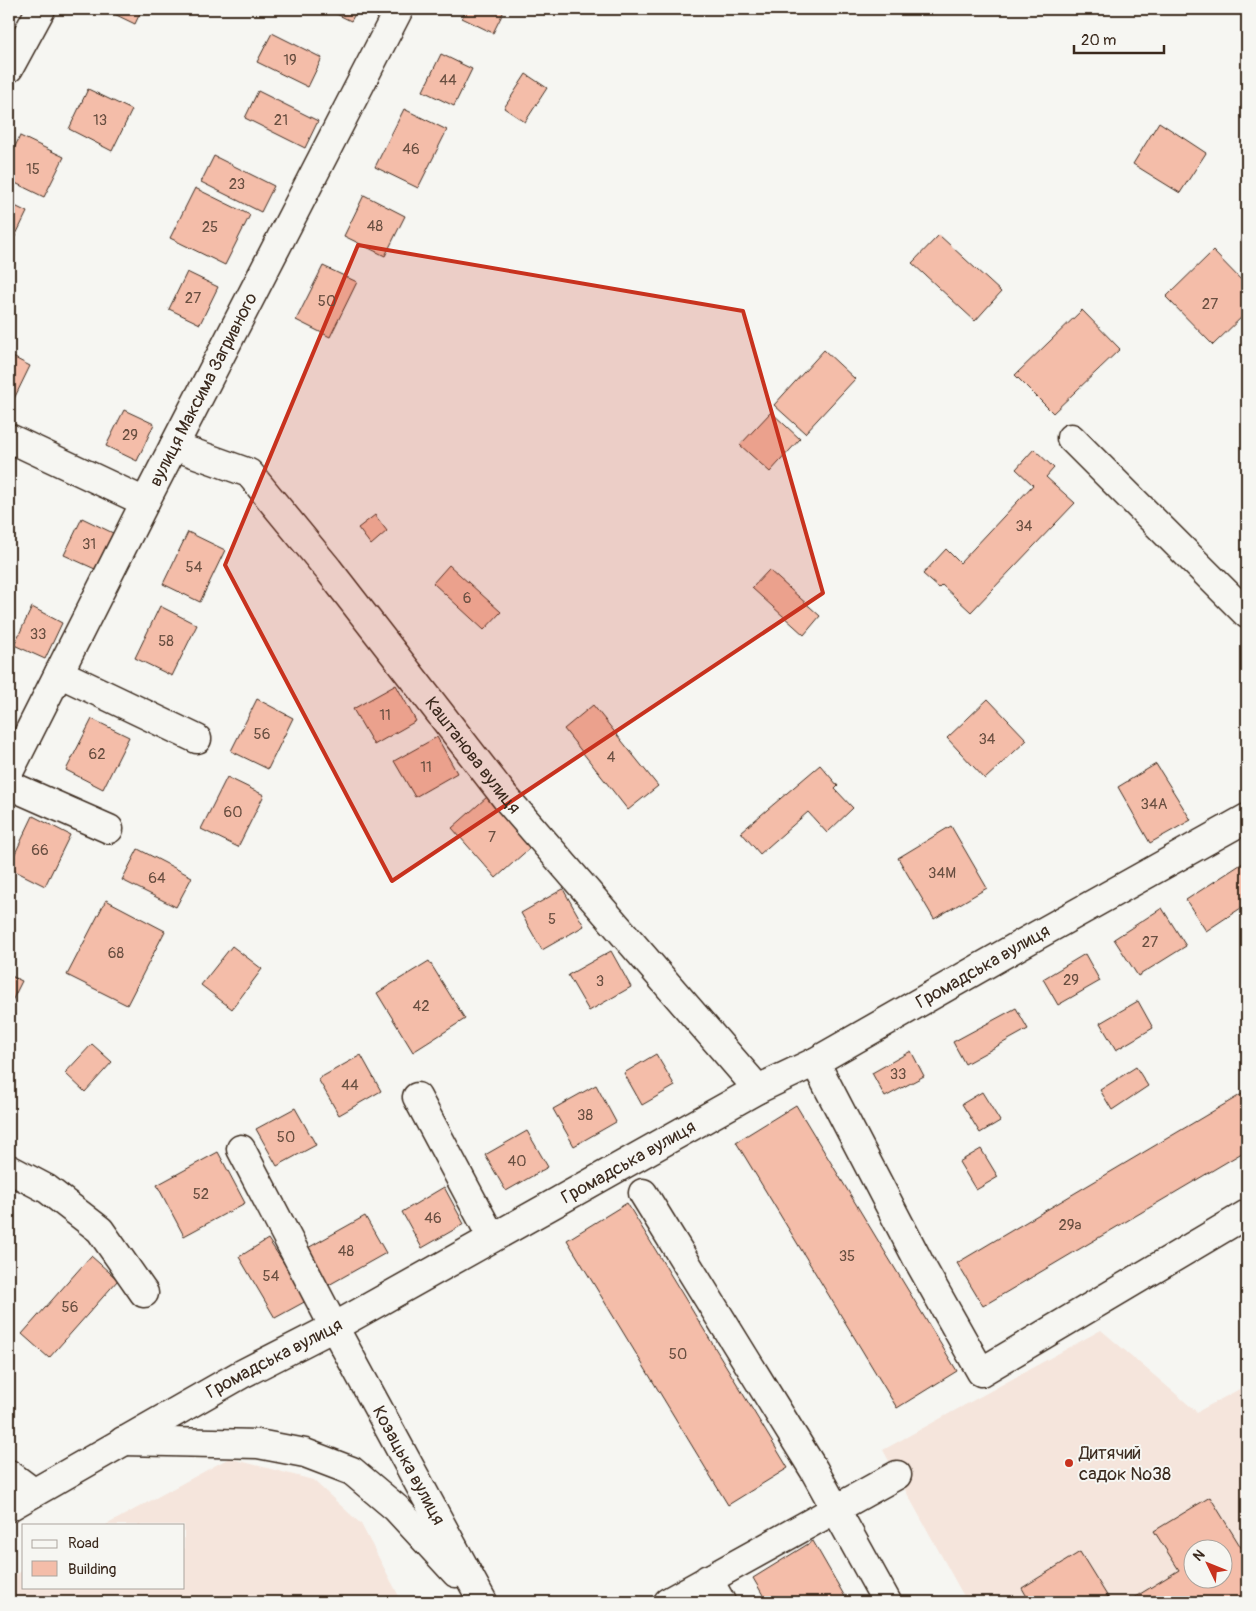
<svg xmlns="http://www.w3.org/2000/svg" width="1256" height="1611" font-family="Pangolin,sans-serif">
<rect width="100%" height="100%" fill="#f6f6f2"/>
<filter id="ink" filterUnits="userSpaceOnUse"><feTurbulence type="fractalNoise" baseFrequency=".02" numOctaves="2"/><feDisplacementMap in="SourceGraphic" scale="10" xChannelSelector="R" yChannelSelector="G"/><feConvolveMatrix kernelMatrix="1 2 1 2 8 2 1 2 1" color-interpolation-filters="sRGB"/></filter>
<g filter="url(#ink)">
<path fill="#f5e5dc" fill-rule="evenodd" d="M 1101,1330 L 1197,1412 L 1247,1385 L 1247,1602 L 967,1602 L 883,1450 ZM 1194,1548 L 1224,1548 L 1224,1578 L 1194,1578 Z
M 229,1458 L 313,1480 L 361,1524 L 402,1602 L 9,1602 L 9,1578 L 24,1570 L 24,1587 L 184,1587 L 184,1525 L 106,1525 Z"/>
<path fill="#f4bda9" stroke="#3b2a1e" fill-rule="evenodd" d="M 104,9 L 142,9 L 135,24 Z
M 326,9 L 358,9 L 351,21 Z
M 467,9 L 505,9 L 493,33 L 462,18 Z
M 272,33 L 322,58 L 308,87 L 257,62 Z
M 441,54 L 472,69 L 454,106 L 423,91 Z
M 526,74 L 547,88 L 525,122 L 504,108 Z
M 88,89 L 132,110 L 112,151 L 69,129 Z
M 258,91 L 318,121 L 305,148 L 245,118 Z
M 404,109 L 447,130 L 418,188 L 375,167 Z
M 1159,122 L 1206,153 L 1180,193 L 1133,164 Z
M 20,136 L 64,157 L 44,197 L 9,180 L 9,159 Z
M 214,156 L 274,186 L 261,212 L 201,182 Z
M 195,188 L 250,215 L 225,265 L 170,238 Z
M 364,195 L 405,216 L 385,256 L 344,236 Z
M 9,203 L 27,212 L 9,249 Z
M 939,235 L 1001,292 L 975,321 L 912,263 Z
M 1247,235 L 1247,247 L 1241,241 Z
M 1213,251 L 1247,286 L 1247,312 L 1213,345 L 1166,297 Z
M 323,266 L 357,282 L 330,337 L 296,320 Z
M 187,272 L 218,287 L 200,324 L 169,309 Z
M 1082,310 L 1120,349 L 1053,413 L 1015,375 Z
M 824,350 L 855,379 L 805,433 L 774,405 Z
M 9,355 L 30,366 L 9,409 Z
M 124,410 L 154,424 L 137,461 L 106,446 Z
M 771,412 L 800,439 L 770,472 L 740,445 Z
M 1034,449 L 1054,468 L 1046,477 L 1075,503 L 971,612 L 942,585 L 939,588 L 923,574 L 946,549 L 960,563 L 1033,485 L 1016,469 Z
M 375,515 L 387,531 L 371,545 L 358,528 Z
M 82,518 L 113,533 L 95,569 L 64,555 Z
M 188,532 L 225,550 L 200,602 L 163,584 Z
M 449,565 L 501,612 L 484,630 L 433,583 Z
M 769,570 L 820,616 L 804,635 L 752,588 Z
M 160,606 L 197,625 L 172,676 L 135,658 Z
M 32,607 L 62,623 L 45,659 L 14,645 Z
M 396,685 L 416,721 L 374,745 L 353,709 Z
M 257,699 L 293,718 L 268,769 L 231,751 Z
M 988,699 L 1027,740 L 985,779 L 947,738 Z
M 593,705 L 658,786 L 628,810 L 564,729 Z
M 92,719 L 129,737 L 103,789 L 66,770 Z
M 437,737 L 457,773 L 415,797 L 394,761 Z
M 1156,764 L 1191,820 L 1150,843 L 1118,787 Z
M 820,765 L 838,786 L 835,789 L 853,808 L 827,833 L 808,812 L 760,854 L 741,832 Z
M 227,777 L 264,795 L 238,847 L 201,829 Z
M 487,797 L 531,847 L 496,878 L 452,828 Z
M 33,816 L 70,835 L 45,886 L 9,868 L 9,866 Z
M 951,826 L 987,888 L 934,919 L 898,858 Z
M 138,849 L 192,877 L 176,907 L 122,880 Z
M 1246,861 L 1247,904 L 1206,931 L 1186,900 Z
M 563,889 L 584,926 L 542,950 L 521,913 Z
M 106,900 L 165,931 L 127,1005 L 67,975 Z
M 1162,908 L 1186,946 L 1138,976 L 1114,939 Z
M 232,946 L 262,969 L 232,1009 L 201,985 Z
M 611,951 L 631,987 L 589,1011 L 568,975 Z
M 1085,954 L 1100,981 L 1058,1005 L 1043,979 Z
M 429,961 L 465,1019 L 413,1052 L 377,993 Z
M 9,975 L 22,981 L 9,1007 Z
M 1138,1001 L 1153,1028 L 1116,1050 L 1100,1023 Z
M 1016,1008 L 1028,1029 L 965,1064 L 953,1042 Z
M 92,1044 L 112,1062 L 85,1092 L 65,1073 Z
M 911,1051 L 924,1076 L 885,1097 L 872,1073 Z
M 656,1054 L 675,1086 L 642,1105 L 624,1073 Z
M 361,1055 L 381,1091 L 339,1115 L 318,1079 Z
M 1136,1067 L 1148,1086 L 1112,1110 L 1100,1090 Z
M 596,1085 L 616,1122 L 574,1146 L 553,1109 Z
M 1247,1091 L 1247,1150 L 983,1306 L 957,1263 Z
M 982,1092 L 1000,1121 L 980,1133 L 962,1104 Z
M 796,1105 L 957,1371 L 897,1408 L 736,1142 Z
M 295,1108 L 316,1145 L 277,1166 L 256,1129 Z
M 527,1131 L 548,1167 L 506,1191 L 485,1155 Z
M 981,1149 L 998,1177 L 976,1190 L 959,1162 Z
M 218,1152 L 245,1203 L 184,1236 L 157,1185 Z
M 444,1187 L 464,1224 L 422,1248 L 402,1212 Z
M 627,1203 L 788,1468 L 728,1505 L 567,1240 Z
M 365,1216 L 386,1253 L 327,1286 L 306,1249 Z
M 268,1239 L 308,1300 L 275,1318 L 239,1257 Z
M 91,1256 L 118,1280 L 49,1358 L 22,1334 Z
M 1210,1497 L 1247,1557 L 1247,1602 L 1127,1602 L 1179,1570 L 1154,1531 ZM 1194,1548 L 1224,1548 L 1224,1578 L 1194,1578 Z
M 813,1541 L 848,1602 L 767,1602 L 753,1578 Z
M 1080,1552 L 1111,1602 L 1030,1602 L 1022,1588 Z"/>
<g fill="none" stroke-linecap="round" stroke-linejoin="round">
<g stroke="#3b2a1e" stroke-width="31">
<g id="minor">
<path d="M 9,68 L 41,9"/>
<path d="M 9,438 L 145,502"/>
<path d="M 1071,438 L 1247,614"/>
<path id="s1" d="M 174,446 L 249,473 L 328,569 L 505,797 L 758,1089"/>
<path d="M 59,673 L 197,739"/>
<path id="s2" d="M 9,772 L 145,502 L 399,9"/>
<path d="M 9,785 L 109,829"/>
<path d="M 815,1062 L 919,1262 L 981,1372 L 1247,1214"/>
<path d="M 417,1097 L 492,1238"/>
<path id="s3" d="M 241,1149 L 334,1327 L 483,1602"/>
<path d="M 9,1169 L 47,1189 L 100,1230 L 144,1293"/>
<path d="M 643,1193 L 814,1470 L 887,1602"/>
<path d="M 123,1441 L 258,1444 L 305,1453 L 352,1471 L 396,1508 L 456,1573"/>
<path d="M 9,1474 L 33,1492"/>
<path id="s4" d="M 9,1507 L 240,1375 L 334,1327 L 758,1089 L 815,1062 L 1025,942 L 1247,818"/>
<path d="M 708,1579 L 721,1602"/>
<path d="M 668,1602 L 897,1475"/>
</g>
</g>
<use href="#minor" stroke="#f6f6f2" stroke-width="28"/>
</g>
</g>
<path fill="#c8321e" fill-opacity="0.2" stroke="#c8321e" stroke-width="4" stroke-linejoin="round" d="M 358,245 L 743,311 L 823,593 L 392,881 L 225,565 Z"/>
<circle fill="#c8321e" stroke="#f6f6f2" stroke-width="2" cx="1069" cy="1463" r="5"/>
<g text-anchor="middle" stroke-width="4" stroke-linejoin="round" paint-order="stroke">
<g font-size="15" fill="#694f41">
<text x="290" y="65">19</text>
<text x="448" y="85">44</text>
<text x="100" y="125">13</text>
<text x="281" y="125">21</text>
<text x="411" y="154">46</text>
<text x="33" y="174">15</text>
<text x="237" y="189">23</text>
<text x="375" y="231">48</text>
<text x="210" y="232">25</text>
<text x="193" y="303">27</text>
<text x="327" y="306">50</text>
<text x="1210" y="309">27</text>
<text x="130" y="440">29</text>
<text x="1024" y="531">34</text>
<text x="89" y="549">31</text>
<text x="194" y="572">54</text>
<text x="467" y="603">6</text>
<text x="38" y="639">33</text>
<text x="166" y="646">58</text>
<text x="385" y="720">11</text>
<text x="262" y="739">56</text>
<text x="987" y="744">34</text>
<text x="97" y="759">62</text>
<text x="611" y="762">4</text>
<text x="426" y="772">11</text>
<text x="1154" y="809">34А</text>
<text x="233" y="817">60</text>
<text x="492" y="842">7</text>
<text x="40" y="855">66</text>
<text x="942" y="878">34М</text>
<text x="157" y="883">64</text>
<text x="552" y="924">5</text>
<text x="1150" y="947">27</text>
<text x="116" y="958">68</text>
<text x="1071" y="985">29</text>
<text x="600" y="986">3</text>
<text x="421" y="1011">42</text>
<text x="898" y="1079">33</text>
<text x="350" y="1090">44</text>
<text x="585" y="1120">38</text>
<text x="286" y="1142">50</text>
<text x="517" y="1166">40</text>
<text x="201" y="1199">52</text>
<text x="433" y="1223">46</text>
<text x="1070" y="1230">29а</text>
<text x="346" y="1256">48</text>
<text x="847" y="1261">35</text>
<text x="271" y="1281">54</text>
<text x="70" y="1312">56</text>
<text x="678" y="1359">50</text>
</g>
<g font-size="18" fill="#3b2a1e" stroke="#f6f6f2">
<text dy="6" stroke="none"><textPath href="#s2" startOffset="429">вулиця Максима Загривного</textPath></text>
<text dy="6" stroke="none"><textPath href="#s1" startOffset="440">Каштанова вулиця</textPath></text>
<text dy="6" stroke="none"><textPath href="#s4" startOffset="1114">Громадська вулиця</textPath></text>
<text dy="6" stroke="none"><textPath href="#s4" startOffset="709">Громадська вулиця</textPath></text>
<text dy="6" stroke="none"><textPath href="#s4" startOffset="304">Громадська вулиця</textPath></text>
<text dy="6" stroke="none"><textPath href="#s3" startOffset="358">Козацька вулиця</textPath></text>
</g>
<g font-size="18" fill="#3b2a1e" stroke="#f6f6f2" text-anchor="start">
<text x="1079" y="1459">Дитячий<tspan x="1079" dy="21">садок №38</tspan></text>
</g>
</g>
<rect width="1256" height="1611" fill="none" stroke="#f6f6f2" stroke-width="30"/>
<rect x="15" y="15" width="1226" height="1581" fill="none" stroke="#3b2a1e" stroke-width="2" filter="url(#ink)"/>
<rect x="22" y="1524" width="162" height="65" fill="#f6f6f2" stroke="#aba49d"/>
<rect x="32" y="1540" width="25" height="8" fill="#f6f6f2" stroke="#aba49d"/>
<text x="68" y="1548" font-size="15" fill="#3b2a1e">Road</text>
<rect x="32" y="1561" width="25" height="15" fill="#f4bda9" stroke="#aba49d"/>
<text x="68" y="1574" font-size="15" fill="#3b2a1e">Building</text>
<g transform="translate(1208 1564) rotate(313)"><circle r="24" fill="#f6f6f2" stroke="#aba49d"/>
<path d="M0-4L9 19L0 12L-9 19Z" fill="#c8321e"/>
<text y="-8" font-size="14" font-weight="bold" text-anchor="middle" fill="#3b2a1e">N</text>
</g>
<path d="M1074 45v8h90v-8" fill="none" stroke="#3b2a1e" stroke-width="2.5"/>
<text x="1081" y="45" font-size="15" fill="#3b2a1e" stroke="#f6f6f2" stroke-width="4" paint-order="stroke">20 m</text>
</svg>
